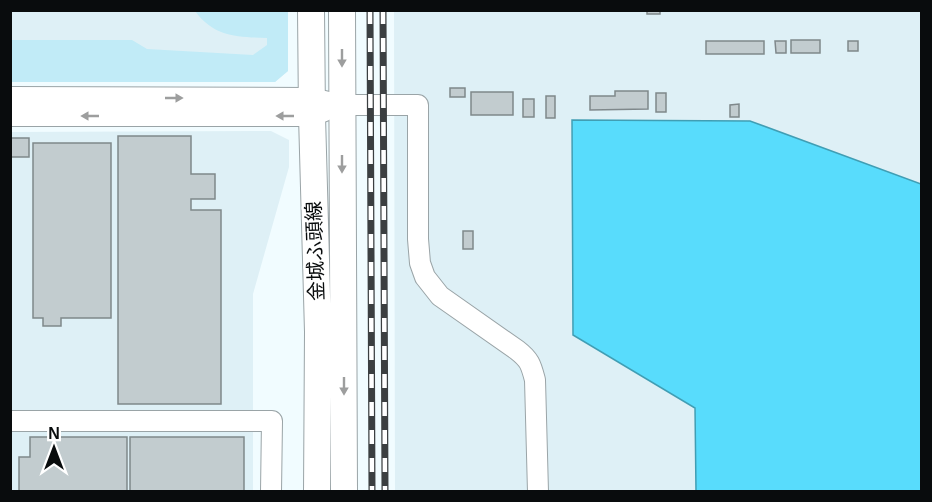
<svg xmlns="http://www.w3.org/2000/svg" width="932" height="502" font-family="Arial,'Noto Sans JP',sans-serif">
<rect width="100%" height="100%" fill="#f1fcff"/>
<path fill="#def0f6" d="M 11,11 L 288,11 L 288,71 L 275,82 L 11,82 Z
M 394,11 L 921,11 L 921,184 L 750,121 L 573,335 L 695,408 L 696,491 L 395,491 Z
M 271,131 L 289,140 L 289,167 L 253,294 L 253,491 L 11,491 L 10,132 Z"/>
<path fill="#c1ebf7" d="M 195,11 L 288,11 L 288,71 L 275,82 L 11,82 L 11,40 L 132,40 L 147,49 L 253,55 L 267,45 L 267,38 C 237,37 214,37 195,11 Z"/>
<path fill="#58dcfc" stroke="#409eb4" stroke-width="1.5" d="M 572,120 L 750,121 L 921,184 L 921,491 L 696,491 L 695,408 L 573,335 Z"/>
<path fill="#c2cccf" stroke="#7f888b" stroke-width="1.5" d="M 647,10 L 660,10 L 660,14 L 647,14 Z
M 791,40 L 820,40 L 820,53 L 791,53 Z
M 706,41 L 764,41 L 764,54 L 706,54 Z
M 775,41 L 786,41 L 786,53 L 776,53 Z
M 848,41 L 858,41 L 858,51 L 848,51 Z
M 450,88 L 465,88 L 465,97 L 450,97 Z
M 615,91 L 648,91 L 648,109 L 590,110 L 590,96 L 615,96 Z
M 471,92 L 513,92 L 513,115 L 471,115 Z
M 656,93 L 666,93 L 666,112 L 656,112 Z
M 546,96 L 555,96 L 555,118 L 546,118 Z
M 523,99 L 534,99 L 534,117 L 523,117 Z
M 739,104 L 739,117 L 730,117 L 730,105 Z
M 118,136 L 191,136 L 191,174 L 215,174 L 215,199 L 191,199 L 191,210 L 221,210 L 221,404 L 118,404 Z
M 10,138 L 29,138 L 29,157 L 10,157 Z
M 33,143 L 111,143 L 111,318 L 61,318 L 61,326 L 43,326 L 43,318 L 33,318 Z
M 463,231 L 473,231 L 473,249 L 463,249 Z
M 30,437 L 127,437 L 127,492 L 19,492 L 19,457 L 30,457 Z
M 130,437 L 244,437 L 244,492 L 130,492 Z"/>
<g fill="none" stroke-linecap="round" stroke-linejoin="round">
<g stroke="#9aa4a7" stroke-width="22">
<path id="tertiary" d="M 10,97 L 311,98 L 342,105 L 418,105 L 418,239 L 420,263 L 425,277 L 440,296 L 517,350 C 530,360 531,365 535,380 L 538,492
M 10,116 L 312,116 L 325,111
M 10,421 L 272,421 L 271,492"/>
</g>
<g stroke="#9aa4a7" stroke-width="28">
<path id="primary" d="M 311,10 L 312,116 L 318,332 L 317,492
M 342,10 L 344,492"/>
</g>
<use href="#tertiary" stroke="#fff" stroke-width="20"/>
<use href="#primary" stroke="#fff" stroke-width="26"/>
<g stroke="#3b3f41" stroke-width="7">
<path id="rail" d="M 370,10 L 372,492
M 383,10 L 385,492"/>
</g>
<use href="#rail" stroke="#fff" stroke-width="4.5" stroke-dasharray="14" stroke-linecap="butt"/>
</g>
<defs><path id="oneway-solid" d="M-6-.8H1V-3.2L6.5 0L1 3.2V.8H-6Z" transform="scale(1.5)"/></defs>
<g fill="#9d9e9e">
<use href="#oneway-solid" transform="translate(342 58) rotate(90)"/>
<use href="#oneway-solid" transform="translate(174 98)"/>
<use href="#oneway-solid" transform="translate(90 116) rotate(180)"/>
<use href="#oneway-solid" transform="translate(285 116) rotate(180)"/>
<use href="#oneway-solid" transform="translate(342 164) rotate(90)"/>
<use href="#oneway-solid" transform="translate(344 386) rotate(90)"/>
</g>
<g text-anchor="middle" stroke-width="4.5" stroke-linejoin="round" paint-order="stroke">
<g font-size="20" fill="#090c0d" stroke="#fff">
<text transform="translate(315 251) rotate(-92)" y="7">金城ふ頭線</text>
</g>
</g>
<rect width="932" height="502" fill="none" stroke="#090c0d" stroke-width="24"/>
<g transform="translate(54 448)" stroke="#ffffff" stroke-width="4.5" paint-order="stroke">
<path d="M0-4.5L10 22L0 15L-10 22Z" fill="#090c0d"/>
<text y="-9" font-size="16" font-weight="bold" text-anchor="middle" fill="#090c0d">N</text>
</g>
</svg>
